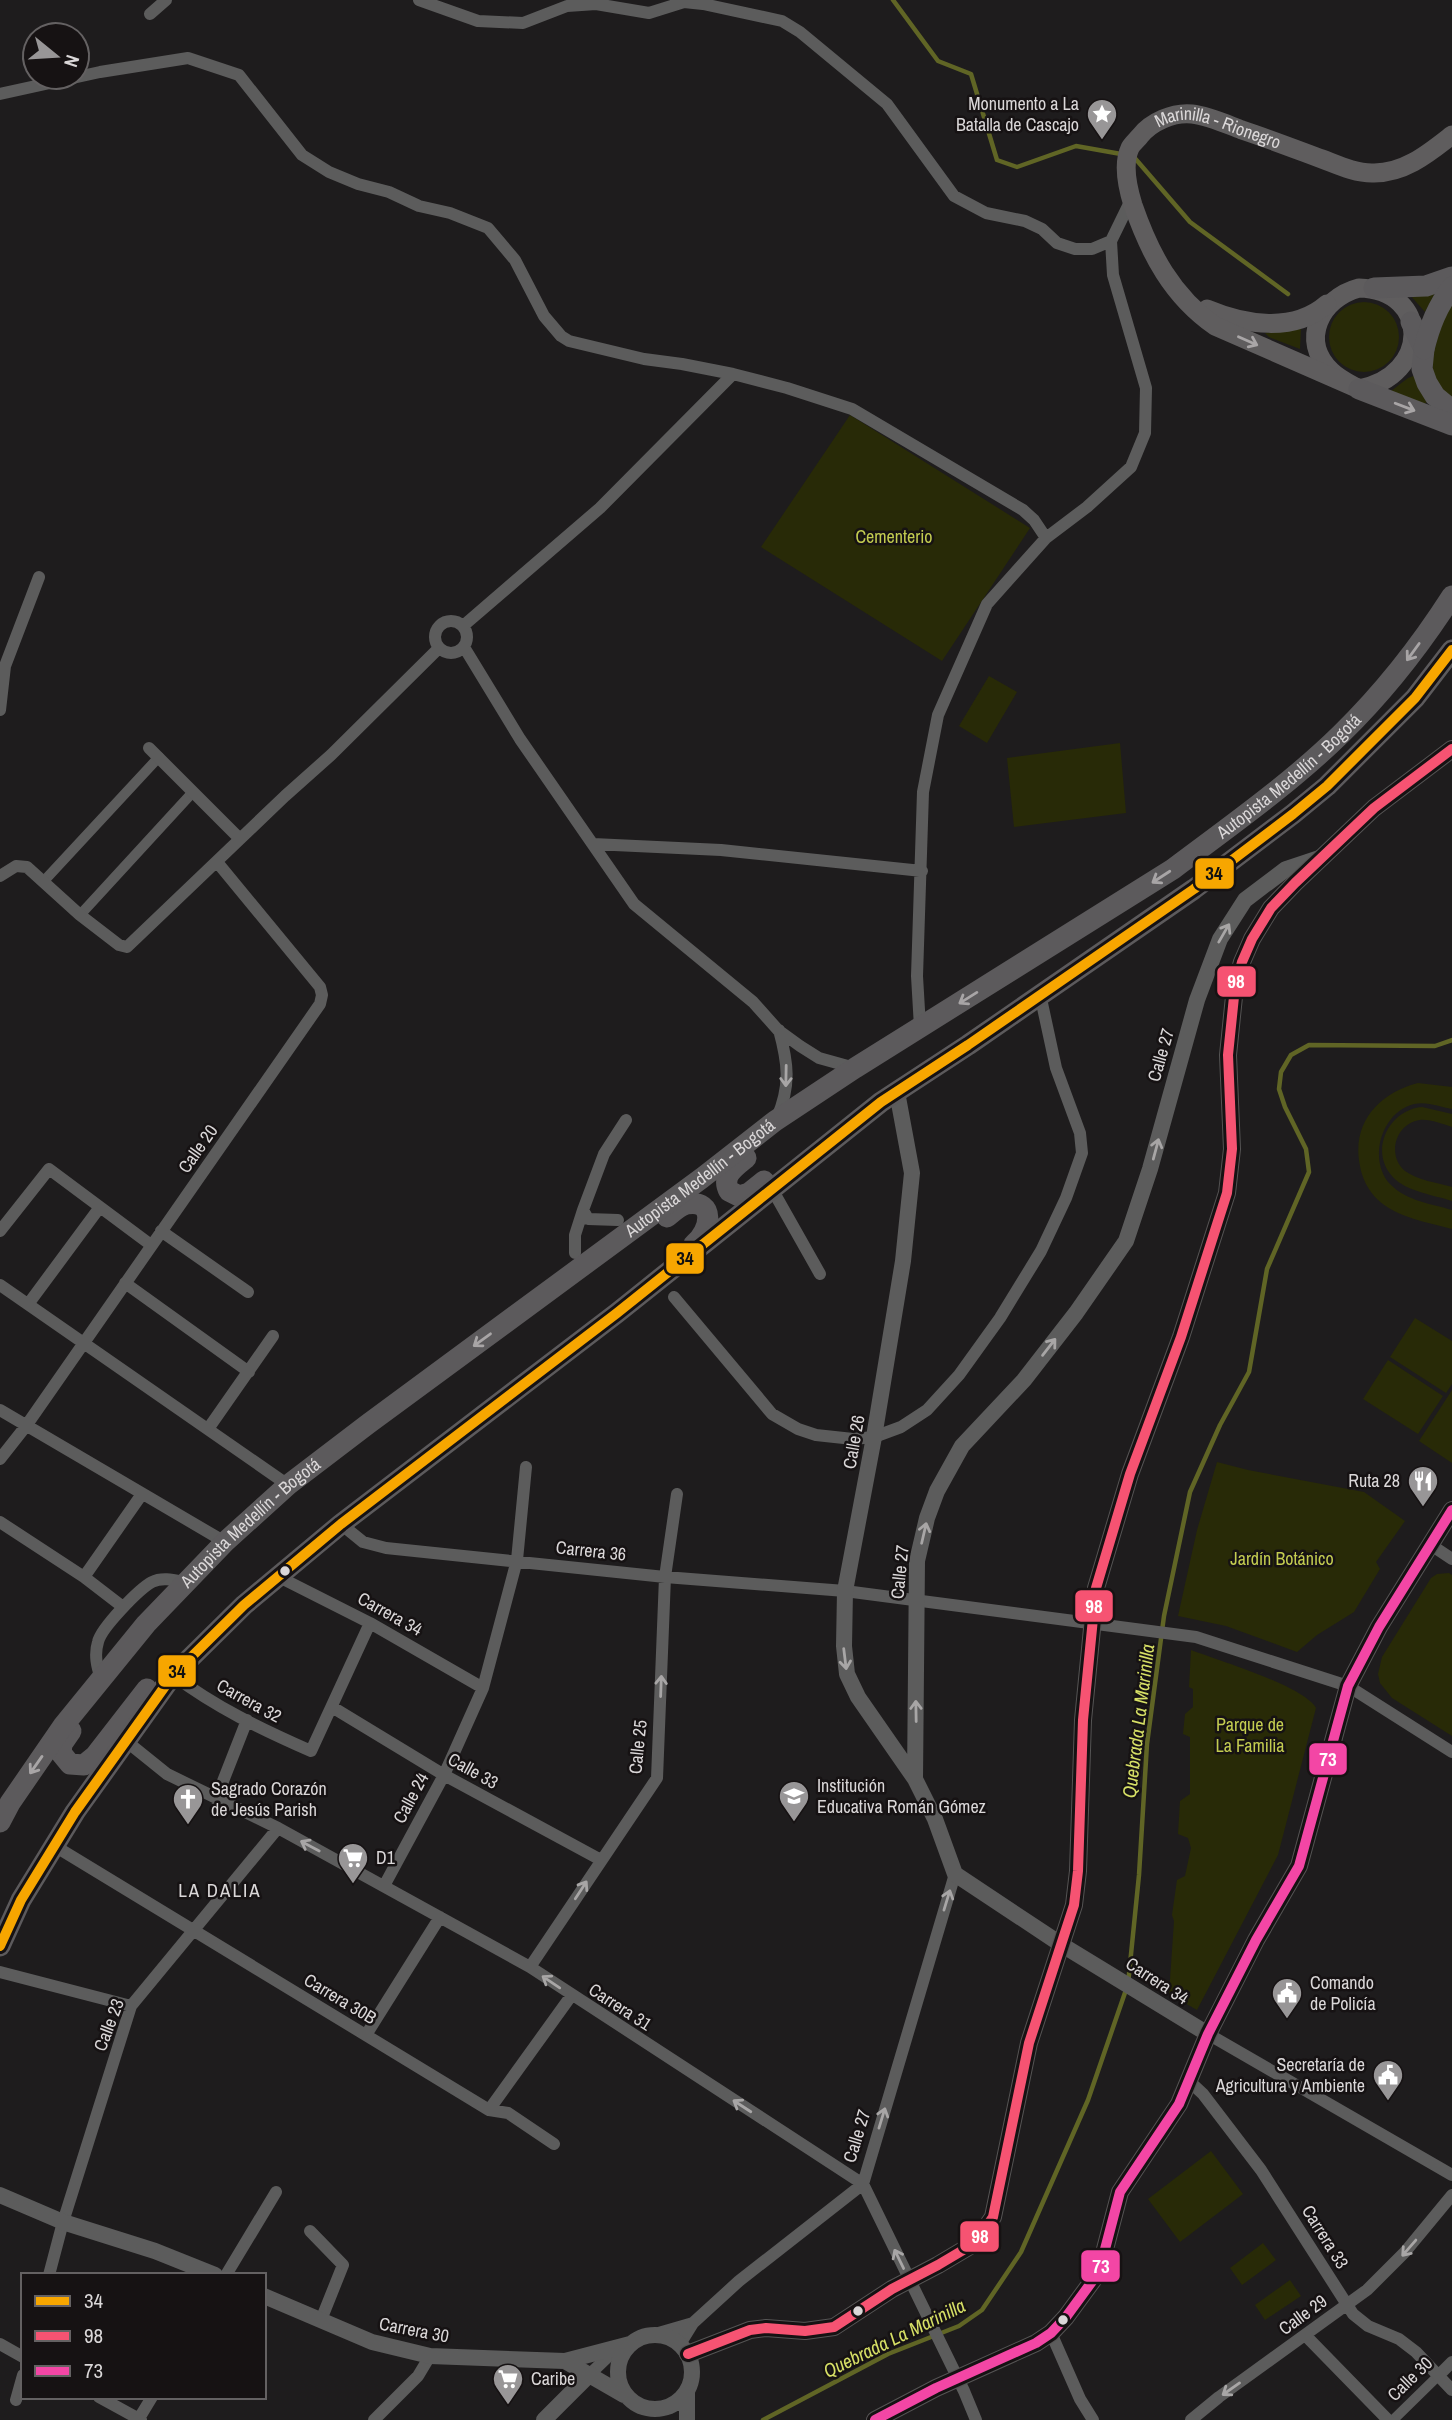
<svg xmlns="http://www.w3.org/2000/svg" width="1452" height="2420" font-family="'Archivo Narrow',sans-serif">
<rect width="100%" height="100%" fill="#1e1c1d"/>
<path fill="#282a07" d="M 1436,291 L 1425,312 L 1410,295 Z
M 1452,300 L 1452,399 C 1447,394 1439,388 1436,382 C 1425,362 1444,320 1452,300 Z
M1329 337a35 35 0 1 1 70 0a35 35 0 1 1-70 0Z
M 1301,328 L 1300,349 L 1269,337 L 1265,333 Z
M 1416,375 L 1427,402 L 1424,404 L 1391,391 L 1408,378 Z
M 850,415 L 1030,528 L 942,661 L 761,547 Z
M 989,676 L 1017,692 L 987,743 L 959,726 Z
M 1120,743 L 1126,813 L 1014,827 L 1007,758 Z
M 1418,1083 L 1452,1087 L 1452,1109 C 1440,1107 1427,1101 1414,1104 C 1381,1112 1367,1161 1391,1185 C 1407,1201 1432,1204 1452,1210 L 1452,1229 C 1427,1222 1397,1218 1377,1199 C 1368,1190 1362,1178 1360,1166 C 1351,1123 1379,1093 1418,1083 Z
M 1422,1107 L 1452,1114 L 1452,1127 C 1442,1124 1430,1119 1420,1120 C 1396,1123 1386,1155 1405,1171 C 1417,1180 1438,1183 1452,1187 L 1452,1201 C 1434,1195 1410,1192 1396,1180 C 1367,1155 1387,1110 1422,1107 Z
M 1415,1318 L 1452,1341 L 1452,1384 L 1446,1393 L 1390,1357 Z
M 1388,1360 L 1443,1396 L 1418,1434 L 1363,1399 Z
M 1452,1390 L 1452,1463 L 1419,1441 Z
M 1217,1462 L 1248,1470 L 1364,1492 L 1405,1521 L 1376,1562 L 1380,1569 L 1354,1612 L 1317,1635 L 1297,1652 L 1226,1626 L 1178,1616 L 1197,1530 Z
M 1449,1573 L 1452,1575 L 1452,1736 L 1392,1698 L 1380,1683 L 1378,1674 L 1382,1657 L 1431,1578 L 1437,1574 Z
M 1191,1650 C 1217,1660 1304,1686 1316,1708 L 1278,1855 L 1197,2010 L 1169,1994 L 1174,1921 L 1172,1915 L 1177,1880 L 1185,1876 L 1191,1848 L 1188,1838 L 1178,1834 L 1180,1801 L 1190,1794 L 1190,1737 L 1183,1734 L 1185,1714 L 1193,1707 L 1193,1689 L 1189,1687 Z
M 1211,2151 L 1243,2194 L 1180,2242 L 1148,2199 Z
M 1263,2243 L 1276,2260 L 1242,2285 L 1230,2268 Z
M 1290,2280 L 1301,2296 L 1265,2320 L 1255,2305 Z"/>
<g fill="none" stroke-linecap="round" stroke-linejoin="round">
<path stroke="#606525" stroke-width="4.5" d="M 893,0 L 938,61 L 971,74 L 997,160 L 1017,167 L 1076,146 L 1121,154
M 1133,156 L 1190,222 L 1288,294
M 763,2420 L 888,2354 L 959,2326 L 982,2310 L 1021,2252 L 1088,2100 L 1128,1984 L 1139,1875 L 1147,1744 L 1164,1616 L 1190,1492 L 1220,1425 L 1249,1372 L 1267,1269 L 1309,1172 L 1306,1149 L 1285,1107 L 1279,1089 L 1281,1072 L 1291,1055 L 1309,1045 L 1435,1046 L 1452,1040"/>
<path stroke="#5c5c5c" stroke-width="10" d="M 43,882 L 159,757
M 80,915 L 193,792
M 1393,2420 L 1438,2376"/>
<path stroke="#5c5c5c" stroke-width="12" d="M 419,0 L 478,21 L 523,23 L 567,6 L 596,4 L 649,13 L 684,2 L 703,4 L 782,21 L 800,32 L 887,104 L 954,196 L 986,213 L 1025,221 L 1042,229 L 1057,243 L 1075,249 L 1092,249 L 1111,241
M 150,14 L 166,0
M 0,94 L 100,72 L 188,58 L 239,75 L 302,155 L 329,172 L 358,184 L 389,192 L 419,206 L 450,213 L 488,228 L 515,260 L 544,316 L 561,336 L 569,341 L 644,359 L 682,364 L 733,374 L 787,388 L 852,409 L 1023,510 L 1034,520 L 1046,538
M435 637a16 16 0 1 1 32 0a16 16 0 1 1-32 0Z
M 463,626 L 600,508 L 733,374
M 464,647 L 520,739 L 634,904 L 753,1002 L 778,1030 L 800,1046 L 819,1058 L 855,1068
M 0,710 L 5,666 L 39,577
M 149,748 L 240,839
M 593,844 L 721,850 L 922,871
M 0,876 L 16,866 L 27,867 L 80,915 L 119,945 L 127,947 L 285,796 L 331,755 L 439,648
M 920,1027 L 917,976 L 923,792 L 938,715 L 987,604 L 1046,538 L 1087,507 L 1131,467 L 1145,433 L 1146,388 L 1113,275 L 1111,241 L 1131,200
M 777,1118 C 791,1085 788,1063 779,1030
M 772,1189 L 820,1274
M 618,1220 L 588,1219 L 583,1210 L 604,1154 L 626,1120
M 0,1231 L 49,1169 L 151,1245
M 161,1231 L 248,1292
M 575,1253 L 575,1235 L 583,1210
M 125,1283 L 249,1372
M 0,1285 L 288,1485
M 674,1297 L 772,1414 L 798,1429 L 816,1435 L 853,1439 L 874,1437 L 901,1427 L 927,1410 L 959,1375 L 1000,1318 L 1041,1251 L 1066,1198 L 1082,1153 L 1080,1133 L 1056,1068 L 1040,994
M 29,1303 L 100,1207
M 0,1410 L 225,1542
M 208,1429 L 273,1336
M 0,1459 L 26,1426 L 320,1004 L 322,995 L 320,987 L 217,862
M 0,1522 L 84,1577 L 123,1607
M 341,1524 L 363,1542 L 386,1548 L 665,1577 L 845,1591 L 1196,1637 L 1348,1686 L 1452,1752
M 1431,1545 L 1452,1559
M 277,1576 L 370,1623 L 483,1688
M 84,1577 L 142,1494
M 173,1675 C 215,1707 263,1730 311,1751 L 370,1623
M 101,1679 C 97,1667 94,1655 98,1642 C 101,1628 139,1589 152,1582 C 162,1577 174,1580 184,1582
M 332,1707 L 444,1775 L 601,1860
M 126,1741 L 167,1774 L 278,1828 L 530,1967 L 863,2184 L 964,2391 L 976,2420
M 216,1799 L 247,1720
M 53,1845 L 489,2110 L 571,1996
M 384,1886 L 444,1775 L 483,1688 L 517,1560 L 526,1467
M 530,1967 L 657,1778 L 665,1577 L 677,1494
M 0,1972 L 131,2006
M 1208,2034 L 1452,2175
M 366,2035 L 440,1917
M 1189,2081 L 1203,2094 L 1261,2170 L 1353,2314 L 1368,2326 L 1399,2339 L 1416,2352 L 1452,2390
M 489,2110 L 508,2113 L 554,2144
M 310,2231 L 343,2265 L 321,2320
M 49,2275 L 63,2222 L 131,2006 L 278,1828
M 226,2275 L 276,2192
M 1051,2333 L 1080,2399 L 1093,2420
M 655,2334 L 693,2323
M 1306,2336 L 1388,2420
M 0,2344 L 23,2357
M 680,2344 L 693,2323 L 739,2281 L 863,2184 L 955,1874
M 590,2374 L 616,2349
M 1438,2376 L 1452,2362
M 99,2397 L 141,2420
M 16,2400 L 23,2375
M 138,2420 L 152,2397
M 374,2420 L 418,2376 L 430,2356
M 1191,2420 L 1219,2397 L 1367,2290 L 1405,2252 L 1452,2195"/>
<path stroke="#5c5c5c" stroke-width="16" d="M 897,1092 L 912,1173 L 903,1261 L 874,1437 L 845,1591 L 844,1646 L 847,1674 L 858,1697 L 915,1779
M 1208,2034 L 1062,1945 L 955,1874 L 935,1819 L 915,1779 L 917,1561 L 927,1518 L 937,1491 L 962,1446 L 1024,1380 L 1076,1313 L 1126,1241 L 1150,1169 L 1197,1000 L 1220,939 L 1245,900 L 1286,869 L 1322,857
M 0,2195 L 63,2222 L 155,2251 L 215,2275
M 264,2296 L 372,2342 L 430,2356 L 565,2361 L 630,2344
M618 2372a37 37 0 1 1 74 0a37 37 0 1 1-74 0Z
M 565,2361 L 624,2395
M 687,2391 L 687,2420
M 544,2420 L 590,2374"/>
<path stroke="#555454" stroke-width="18" d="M 688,2354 L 750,2330 L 766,2328 L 805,2331 L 834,2327 L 892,2289 L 938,2265 L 975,2243 L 993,2217 L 1029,2043 L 1074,1905 L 1078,1871 L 1083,1720 L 1096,1588 L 1130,1474 L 1181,1337 L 1227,1193 L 1232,1149 L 1228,1055 L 1235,987 L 1242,962 L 1252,939 L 1271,908 L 1295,883 L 1374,808 L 1452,749
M 875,2420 L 936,2388 L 1036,2343 L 1051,2333 L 1066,2317 L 1099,2272 L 1120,2192 L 1179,2104 L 1208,2034 L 1256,1940 L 1299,1866 L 1348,1686 L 1379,1627 L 1452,1510"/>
<g stroke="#5f5d5e" stroke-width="19">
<path d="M 1359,288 C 1432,290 1430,376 1359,389 C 1350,384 1339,379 1331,371 C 1299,340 1321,298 1359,288 Z"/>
<path d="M 1207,309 C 1245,325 1294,333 1327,304"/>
<path id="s1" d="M 1359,389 L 1215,326 C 1172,296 1150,254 1133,205 C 1128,189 1122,165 1130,148 C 1132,144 1137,140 1140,136 C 1151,122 1173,112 1192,114 C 1209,116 1226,124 1242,130 C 1269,139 1295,149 1322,159 C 1338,165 1355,173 1372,173 C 1404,174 1429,153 1452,135"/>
</g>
<g stroke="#5c5a5c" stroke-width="21">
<path d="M 1374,288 L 1426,286 L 1452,277"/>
<path d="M 1411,322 L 1424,349 L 1422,369 L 1427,383 L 1435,396 L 1452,410"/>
<path d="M 1424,349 C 1430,325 1437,307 1452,287"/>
<path d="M 1359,389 L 1452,425"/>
<path d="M 746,1158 C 735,1167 721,1176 729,1191 L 739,1196 L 749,1193 L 764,1181"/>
<path d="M 667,1217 C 673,1212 680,1205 687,1204 C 716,1199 711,1231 694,1244"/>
<path d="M 71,1731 L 62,1744 L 61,1753 L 70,1764 L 84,1765 L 95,1756 L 147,1689"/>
<path id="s2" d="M 0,1822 L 10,1803 L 63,1726 L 146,1624 L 225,1542 L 288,1485 L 368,1424 L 702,1178 L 775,1121 L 855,1068 L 1173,869 C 1230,826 1290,784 1341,734 C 1383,693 1420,646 1452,596"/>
<path d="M 0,1946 L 21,1900 L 75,1812 L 173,1675 L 244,1605 L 341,1524 L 617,1313 L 881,1102 L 968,1045 L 1194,889 L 1293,814 L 1327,786 L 1415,698 L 1452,650"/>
</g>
<g stroke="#161213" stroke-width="16">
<path id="bus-1" d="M 0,1946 L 21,1900 L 75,1812 L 173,1675 L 244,1605 L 341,1524 L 617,1313 L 881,1102 L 968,1045 L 1194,889 L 1293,814 L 1327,786 L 1415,698 L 1452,650"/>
</g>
<g stroke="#161213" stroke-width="16">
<path id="bus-2" d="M 688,2354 L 750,2330 L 766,2328 L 805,2331 L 834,2327 L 892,2289 L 938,2265 L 975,2243 L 993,2217 L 1029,2043 L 1074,1905 L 1078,1871 L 1083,1720 L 1096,1588 L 1130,1474 L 1181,1337 L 1227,1193 L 1232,1149 L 1228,1055 L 1235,987 L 1242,962 L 1252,939 L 1271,908 L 1295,883 L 1374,808 L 1452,749"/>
</g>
<g stroke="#161213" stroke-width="16">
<path id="bus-3" d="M 875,2420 L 936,2388 L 1036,2343 L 1051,2333 L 1066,2317 L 1099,2272 L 1120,2192 L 1179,2104 L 1208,2034 L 1256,1940 L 1299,1866 L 1348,1686 L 1379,1627 L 1452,1510"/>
</g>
<use href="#bus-1" stroke="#f7a600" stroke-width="10"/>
<use href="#bus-2" stroke="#f65372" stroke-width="10"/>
<use href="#bus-3" stroke="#f346a5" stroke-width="10"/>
</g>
<defs><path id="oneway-shaft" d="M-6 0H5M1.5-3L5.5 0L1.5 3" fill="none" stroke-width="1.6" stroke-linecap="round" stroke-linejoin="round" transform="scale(1.75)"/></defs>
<use stroke="#a9a6a7" href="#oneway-shaft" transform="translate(1248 341) rotate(24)"/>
<g stroke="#a8a5a6">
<use href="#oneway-shaft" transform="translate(1405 407) rotate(21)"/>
<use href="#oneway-shaft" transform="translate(1413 652) rotate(126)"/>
<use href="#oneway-shaft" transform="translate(1161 877) rotate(147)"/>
<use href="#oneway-shaft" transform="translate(968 998) rotate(148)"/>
<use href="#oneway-shaft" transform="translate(482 1340) rotate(144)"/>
<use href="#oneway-shaft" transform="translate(36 1765) rotate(125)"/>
</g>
<g stroke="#a8a6a6">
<use href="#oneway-shaft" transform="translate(1224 933) rotate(-60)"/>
<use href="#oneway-shaft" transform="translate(786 1076) rotate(91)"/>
<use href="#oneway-shaft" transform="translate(1156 1149) rotate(-75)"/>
<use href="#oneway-shaft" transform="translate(1049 1347) rotate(-52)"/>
<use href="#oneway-shaft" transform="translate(924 1533) rotate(-77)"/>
<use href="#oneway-shaft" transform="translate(845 1659) rotate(83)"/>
<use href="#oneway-shaft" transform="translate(661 1686) rotate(-88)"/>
<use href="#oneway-shaft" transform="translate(916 1711) rotate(-91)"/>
<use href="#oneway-shaft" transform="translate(310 1846) rotate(-152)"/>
<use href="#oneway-shaft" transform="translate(581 1890) rotate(-57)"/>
<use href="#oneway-shaft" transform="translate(947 1900) rotate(-73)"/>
<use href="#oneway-shaft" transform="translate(551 1982) rotate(-146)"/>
<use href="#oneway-shaft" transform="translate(742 2106) rotate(-147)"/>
<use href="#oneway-shaft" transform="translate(882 2118) rotate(-73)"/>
<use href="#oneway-shaft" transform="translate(1409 2248) rotate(131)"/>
<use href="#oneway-shaft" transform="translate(899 2259) rotate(-116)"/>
<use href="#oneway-shaft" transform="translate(1231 2389) rotate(145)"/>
</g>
<defs>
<g id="sight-pin" transform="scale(1.575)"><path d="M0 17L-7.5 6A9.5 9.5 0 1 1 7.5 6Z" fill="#989697" stroke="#161213"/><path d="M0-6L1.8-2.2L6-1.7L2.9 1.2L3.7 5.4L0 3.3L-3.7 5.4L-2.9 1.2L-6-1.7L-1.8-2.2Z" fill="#fff"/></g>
<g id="restaurant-pin" transform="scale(1.575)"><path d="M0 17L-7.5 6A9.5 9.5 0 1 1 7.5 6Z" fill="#989697" stroke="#161213"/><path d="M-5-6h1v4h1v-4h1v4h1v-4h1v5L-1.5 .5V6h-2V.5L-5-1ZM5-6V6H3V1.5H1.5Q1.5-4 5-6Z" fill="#fff"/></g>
<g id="school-pin" transform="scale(1.575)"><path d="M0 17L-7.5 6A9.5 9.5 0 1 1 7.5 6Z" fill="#989697" stroke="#161213"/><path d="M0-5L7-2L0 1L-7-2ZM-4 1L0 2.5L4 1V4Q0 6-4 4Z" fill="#fff"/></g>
<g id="church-pin" transform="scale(1.575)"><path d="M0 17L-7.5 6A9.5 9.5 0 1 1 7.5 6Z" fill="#989697" stroke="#161213"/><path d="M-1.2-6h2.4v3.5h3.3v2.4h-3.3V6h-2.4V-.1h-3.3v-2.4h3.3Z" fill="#fff"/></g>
<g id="supermarket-pin" transform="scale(1.575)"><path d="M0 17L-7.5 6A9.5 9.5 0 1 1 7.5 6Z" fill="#989697" stroke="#161213"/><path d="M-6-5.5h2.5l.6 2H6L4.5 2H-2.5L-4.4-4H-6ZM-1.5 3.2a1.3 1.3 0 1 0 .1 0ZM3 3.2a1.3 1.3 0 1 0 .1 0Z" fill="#fff"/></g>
<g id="civic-pin" transform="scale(1.575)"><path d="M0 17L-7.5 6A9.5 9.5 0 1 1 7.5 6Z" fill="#989697" stroke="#161213"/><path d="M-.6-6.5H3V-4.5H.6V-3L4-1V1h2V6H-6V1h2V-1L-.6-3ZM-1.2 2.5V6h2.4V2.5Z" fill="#fff"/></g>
</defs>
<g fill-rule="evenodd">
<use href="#sight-pin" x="1102" y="114"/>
<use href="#restaurant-pin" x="1423" y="1481"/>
<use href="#school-pin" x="794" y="1796"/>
<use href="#church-pin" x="188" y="1799"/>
<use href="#supermarket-pin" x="353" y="1858"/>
<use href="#civic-pin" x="1287" y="1993"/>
<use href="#civic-pin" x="1388" y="2075"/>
<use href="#supermarket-pin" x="508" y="2379"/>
</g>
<g fill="#dad7d8" stroke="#161213" stroke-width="2.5">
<circle cx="285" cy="1571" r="6"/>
<circle cx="858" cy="2311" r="6"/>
<circle cx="1063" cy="2320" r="6"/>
</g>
<g text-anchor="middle" stroke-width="5" stroke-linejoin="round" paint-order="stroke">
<g font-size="18" fill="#dad7d8" stroke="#161213" text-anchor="start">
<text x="1079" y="110" text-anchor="end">Monumento a La<tspan x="1079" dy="21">Batalla de Cascajo</tspan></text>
<text x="1400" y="1487" text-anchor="end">Ruta 28</text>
<text x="817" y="1792">Institución<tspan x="817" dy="21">Educativa Román Gómez</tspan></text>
<text x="211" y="1795">Sagrado Corazón<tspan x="211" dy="21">de Jesús Parish</tspan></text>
<text x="376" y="1864">D1</text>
<text x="1310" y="1989">Comando<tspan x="1310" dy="21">de Policía</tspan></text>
<text x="1365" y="2071" text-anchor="end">Secretaría de<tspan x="1365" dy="21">Agricultura y Ambiente</tspan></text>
<text x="531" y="2385">Caribe</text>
</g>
<g font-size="18" fill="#dad7d8" stroke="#161213">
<text dy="6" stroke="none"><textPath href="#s1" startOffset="466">Marinilla - Rionegro</textPath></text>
<text dy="6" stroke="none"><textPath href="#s2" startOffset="1673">Autopista Medellín - Bogotá</textPath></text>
<text transform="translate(1161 1055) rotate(-74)" y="6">Calle 27</text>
<text transform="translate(198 1149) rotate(-55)" y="6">Calle 20</text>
<text dy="6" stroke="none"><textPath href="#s2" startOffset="959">Autopista Medellín - Bogotá</textPath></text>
<text transform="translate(854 1442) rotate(-80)" y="6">Calle 26</text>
<text dy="6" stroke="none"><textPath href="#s2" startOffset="392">Autopista Medellín - Bogotá</textPath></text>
<text transform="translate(591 1551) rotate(6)" y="6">Carrera 36</text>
<text transform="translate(900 1572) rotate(-84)" y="6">Calle 27</text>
<text transform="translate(390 1614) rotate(29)" y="6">Carrera 34</text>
<text transform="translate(249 1701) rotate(29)" y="6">Carrera 32</text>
<text transform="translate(638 1747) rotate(-84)" y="6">Calle 25</text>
<text transform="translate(473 1771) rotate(29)" y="6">Calle 33</text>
<text transform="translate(411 1798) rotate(-62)" y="6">Calle 24</text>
<text transform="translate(1157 1981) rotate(33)" y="6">Carrera 34</text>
<text transform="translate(340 1999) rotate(31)" y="6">Carrera 30B</text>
<text transform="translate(620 2007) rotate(33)" y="6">Carrera 31</text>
<text transform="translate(109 2025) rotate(-69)" y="6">Calle 23</text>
<text transform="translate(857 2136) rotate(-73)" y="6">Calle 27</text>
<text transform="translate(1325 2237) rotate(58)" y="6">Carrera 33</text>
<text transform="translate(1303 2315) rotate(-36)" y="6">Calle 29</text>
<text transform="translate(414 2330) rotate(11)" y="6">Carrera 30</text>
<text transform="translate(1410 2379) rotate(-44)" y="6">Calle 30</text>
</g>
<g font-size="18" fill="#c3cc50" stroke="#161213">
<text x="894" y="543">Cementerio</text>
<text x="1282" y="1565">Jardín Botánico</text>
<text x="1250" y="1731">Parque de<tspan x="1250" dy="21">La Familia</tspan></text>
</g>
<g font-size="19" font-style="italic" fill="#d7e066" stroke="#161213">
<text transform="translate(1138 1721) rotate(-83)" y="7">Quebrada La Marinilla</text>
<text transform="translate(894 2338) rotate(-26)" y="7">Quebrada La Marinilla</text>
</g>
<g font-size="19" letter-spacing="2" fill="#dad7d8" stroke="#161213">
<text x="220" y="1897">LA DALIA</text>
</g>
</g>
<g stroke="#161213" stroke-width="2.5">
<rect x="1194" y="857" width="41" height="33" rx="7" fill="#f7a600"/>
<rect x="1216" y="965" width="41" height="33" rx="7" fill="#f65372"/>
<rect x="665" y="1242" width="40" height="33" rx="7" fill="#f7a600"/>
<rect x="1074" y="1589" width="40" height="34" rx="7" fill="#f65372"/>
<rect x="157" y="1654" width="40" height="34" rx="7" fill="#f7a600"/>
<rect x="1308" y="1742" width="40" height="34" rx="7" fill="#f346a5"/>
<rect x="959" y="2220" width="41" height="33" rx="7" fill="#f65372"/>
<rect x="1080" y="2249" width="41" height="34" rx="7" fill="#f346a5"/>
</g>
<g font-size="19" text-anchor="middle" font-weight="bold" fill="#fff">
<text x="1236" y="988">98</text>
<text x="1094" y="1613">98</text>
<text x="1328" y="1766">73</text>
<text x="980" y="2243">98</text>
<text x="1101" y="2273">73</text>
</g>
<g font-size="19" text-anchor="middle" font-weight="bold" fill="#111">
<text x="1214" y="880">34</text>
<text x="685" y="1265">34</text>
<text x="177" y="1678">34</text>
</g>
<rect x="21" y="2273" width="245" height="126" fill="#161213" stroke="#646162" stroke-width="2"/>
<rect x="35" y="2296" width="35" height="10" fill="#f7a600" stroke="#646162" stroke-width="2"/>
<text x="84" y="2308" font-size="21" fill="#dad7d8">34</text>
<rect x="35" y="2331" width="35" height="10" fill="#f65372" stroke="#646162" stroke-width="2"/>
<text x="84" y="2343" font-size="21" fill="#dad7d8">98</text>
<rect x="35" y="2366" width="35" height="10" fill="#f346a5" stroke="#646162" stroke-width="2"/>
<text x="84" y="2378" font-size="21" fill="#dad7d8">73</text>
<g transform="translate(56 56) rotate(108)"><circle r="33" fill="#161213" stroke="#646162" stroke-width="2"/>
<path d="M0-5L12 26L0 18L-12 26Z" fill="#989697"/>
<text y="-10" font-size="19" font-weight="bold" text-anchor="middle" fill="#dad7d8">N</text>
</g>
</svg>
